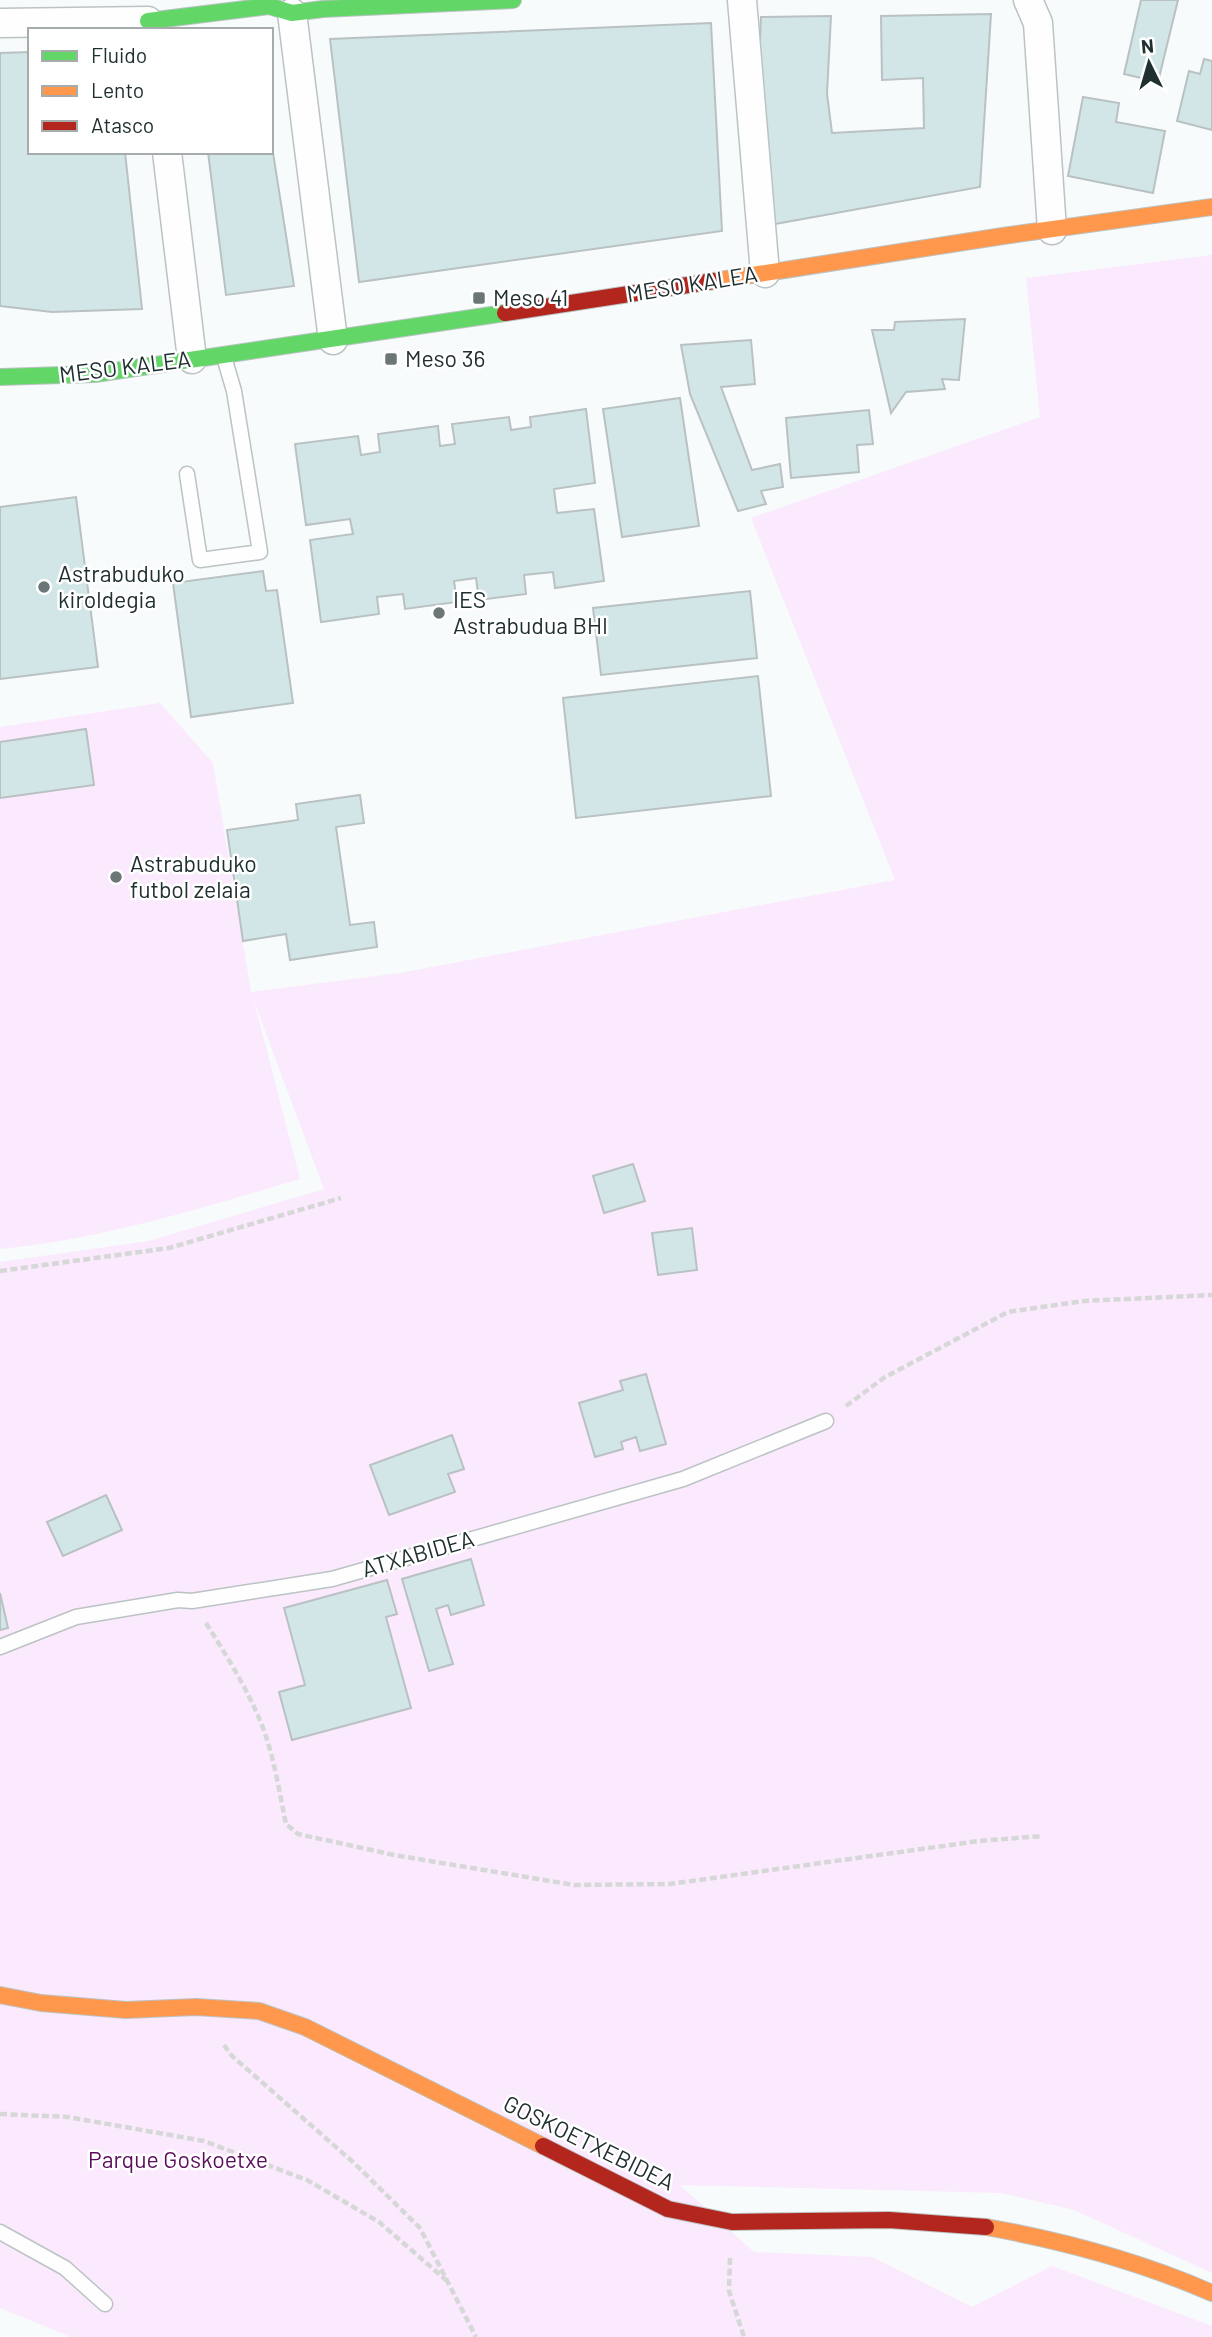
<svg xmlns="http://www.w3.org/2000/svg" width="1212" height="2337" font-family="Barlow,sans-serif">
<rect width="100%" height="100%" fill="#f7fbfb"/>
<path fill="#fbe9fd" d="M 1212,255 L 1212,2273 L 1074,2210 L 1001,2193 L 680,2185 L 754,2252 L 872,2257 L 972,2307 L 1052,2266 L 1212,2326 L 1212,2337 L 71,2337 L 0,2308 L 0,1262 L 149,1241 L 324,1189 L 254,1001 L 300,1179 C 202,1208 103,1239 0,1249 L 0,727 L 160,703 L 213,763 L 251,992 L 400,973 L 895,880 L 751,518 L 1040,417 L 1026,278 Z"/>
<path fill="#d2e6e8" stroke="#b9c1c2" stroke-width="2" d="M 1141,0 L 1178,0 L 1158,82 L 1124,74 Z
M 991,14 L 980,187 L 775,224 L 758,97 L 761,17 L 831,16 L 827,94 L 832,133 L 924,128 L 923,78 L 882,80 L 881,16 Z
M 711,23 L 722,231 L 359,282 L 330,39 Z
M 30,52 L 30,152 L 125,152 L 142,309 L 52,312 L 0,306 L 0,53 Z
M 1204,59 L 1212,61 L 1212,130 L 1177,121 L 1189,71 L 1200,74 Z
M 1083,97 L 1119,103 L 1116,122 L 1165,131 L 1153,193 L 1068,176 Z
M 271,140 L 294,286 L 226,295 L 208,152 L 271,152 Z
M 965,319 L 959,380 L 942,379 L 945,389 L 906,392 L 891,413 L 872,330 L 894,330 L 895,322 Z
M 751,340 L 755,384 L 721,387 L 752,470 L 780,464 L 783,487 L 761,491 L 766,504 L 738,511 L 690,394 L 681,345 Z
M 680,398 L 699,526 L 622,537 L 603,409 Z
M 586,409 L 595,483 L 554,489 L 557,513 L 594,509 L 604,581 L 555,588 L 553,572 L 524,575 L 526,594 L 479,600 L 476,578 L 454,581 L 457,602 L 405,609 L 403,594 L 377,597 L 379,614 L 321,622 L 310,540 L 353,534 L 350,519 L 306,525 L 295,444 L 358,436 L 361,455 L 380,452 L 378,434 L 438,426 L 440,446 L 455,444 L 452,424 L 509,417 L 511,430 L 531,427 L 530,417 Z
M 869,410 L 873,444 L 857,445 L 859,472 L 791,478 L 786,418 Z
M 76,497 L 98,667 L 0,679 L 0,507 Z
M 263,571 L 266,591 L 277,590 L 293,703 L 191,717 L 173,583 Z
M 750,591 L 757,658 L 601,675 L 593,608 Z
M 758,676 L 771,796 L 576,818 L 563,698 Z
M 86,729 L 94,785 L 0,798 L 0,742 Z
M 360,795 L 364,823 L 336,827 L 350,925 L 374,922 L 377,947 L 290,960 L 286,934 L 243,941 L 227,830 L 298,820 L 296,804 Z
M 633,1164 L 645,1201 L 604,1213 L 593,1176 Z
M 692,1228 L 697,1270 L 658,1275 L 652,1233 Z
M 646,1374 L 666,1444 L 640,1451 L 636,1437 L 621,1442 L 623,1449 L 595,1457 L 579,1403 L 623,1390 L 620,1381 Z
M 452,1435 L 464,1469 L 448,1474 L 455,1492 L 389,1515 L 370,1465 Z
M 106,1495 L 122,1530 L 63,1556 L 47,1522 Z
M 471,1559 L 484,1605 L 451,1615 L 448,1605 L 436,1609 L 453,1664 L 429,1671 L 402,1579 Z
M 387,1580 L 397,1614 L 386,1617 L 411,1708 L 292,1740 L 279,1692 L 305,1685 L 284,1608 Z
M 0,1593 L 8,1628 L 0,1630 Z"/>
<g fill="none" stroke-linecap="round" stroke-linejoin="round">
<g stroke="#bbc3c4" stroke-width="17">
<path id="lane" d="M 187,474 L 200,560 L 260,552 L 234,391 L 224,357
M 0,1647 L 76,1617 L 178,1600 L 192,1601 L 332,1579 L 683,1479 L 826,1421
M 0,2232 L 65,2268 L 105,2304"/>
</g>
<g stroke="#bbc3c4" stroke-width="31">
<path id="street" d="M 742,0 L 765,273
M 1028,0 L 1038,23 L 1052,230
M 292,13 L 333,340
M 0,23 L 148,21 L 149,30
M 167,152 L 192,359"/>
</g>
<g stroke="#bbc3c4" stroke-width="18">
<path id="fast" d="M 148,21 L 269,6 L 292,13 L 323,9 L 513,0
M 0,377 L 95,374 L 505,313"/>
</g>
<g stroke="#bbc3c4" stroke-width="18">
<path id="slow" d="M 714,281 L 1003,236 L 1212,207
M 0,1995 L 41,2003 L 126,2010 L 196,2007 L 259,2011 L 305,2027 L 543,2146
M 986,2227 C 1064,2241 1139,2261 1212,2293"/>
</g>
<g stroke="#bbc3c4" stroke-width="18">
<path id="jam" d="M 505,313 L 714,281
M 543,2146 L 668,2209 L 732,2222 L 889,2220 L 986,2227"/>
</g>
<path stroke="#d6d7d7" stroke-width="4.5" stroke-dasharray="7 3.5" stroke-linecap="butt" d="M 0,1271 L 169,1248 L 341,1198
M 846,1406 L 885,1377 L 1008,1312 L 1084,1301 L 1212,1295
M 206,1623 C 226,1655 247,1688 261,1723 C 274,1755 279,1791 286,1824 L 298,1834 L 394,1855 L 574,1885 L 670,1884 L 979,1841 L 1042,1836
M 224,2045 L 232,2056 L 353,2162 L 420,2228 L 476,2337
M 0,2114 L 68,2117 L 204,2141 L 307,2180 L 379,2222 L 446,2280
M 730,2258 L 729,2291 L 744,2337"/>
<use href="#lane" stroke="#fefefe" stroke-width="14"/>
<use href="#street" stroke="#fefefe" stroke-width="28"/>
<use href="#fast" stroke="#63d668" stroke-width="16"/>
<use href="#slow" stroke="#ff974d" stroke-width="16"/>
<use href="#jam" stroke="#b3261e" stroke-width="16"/>
</g>
<g fill="#6b7677" stroke="#fff" stroke-width="2.5">
<rect x="472" y="291" width="14" height="14" rx="3.5"/>
<rect x="384" y="352" width="14" height="14" rx="3.5"/>
<circle cx="44" cy="587" r="7"/>
<circle cx="439" cy="613" r="7"/>
<circle cx="116" cy="877" r="7"/>
</g>
<g text-anchor="middle" stroke-width="5" stroke-linejoin="round" paint-order="stroke">
<g font-size="23" fill="#202f30" stroke="#fff">
<text transform="translate(692 284) rotate(-9)" y="8">MESO KALEA</text>
<text transform="translate(125 367) rotate(-7)" y="8">MESO KALEA</text>
<text transform="translate(418 1554) rotate(-16)" y="8">ATXABIDEA</text>
<text transform="translate(589 2143) rotate(26)" y="8">GOSKOETXEBIDEA</text>
</g>
<g font-size="23" fill="#202f30" stroke="#fff" text-anchor="start">
<text x="493" y="306">Meso 41</text>
<text x="405" y="367">Meso 36</text>
<text x="58" y="582">Astrabuduko<tspan x="58" dy="26">kiroldegia</tspan></text>
<text x="453" y="608">IES<tspan x="453" dy="26">Astrabudua BHI</tspan></text>
<text x="130" y="872">Astrabuduko<tspan x="130" dy="26">futbol zelaia</tspan></text>
</g>
<g font-size="23" fill="#5c0e5e" stroke="#fff">
<text x="178" y="2168">Parque Goskoetxe</text>
</g>
</g>
<rect x="28" y="28" width="245" height="126" fill="#ffffff" stroke="#a6acac" stroke-width="2"/>
<rect x="42" y="51" width="35" height="10" fill="#63d668" stroke="#a6acac" stroke-width="2"/>
<text x="91" y="63" font-size="21" fill="#202f30">Fluido</text>
<rect x="42" y="86" width="35" height="10" fill="#ff974d" stroke="#a6acac" stroke-width="2"/>
<text x="91" y="98" font-size="21" fill="#202f30">Lento</text>
<rect x="42" y="121" width="35" height="10" fill="#b3261e" stroke="#a6acac" stroke-width="2"/>
<text x="91" y="133" font-size="21" fill="#202f30">Atasco</text>
<g transform="translate(1149 63) rotate(355)" stroke="#ffffff" stroke-width="5" paint-order="stroke">
<path d="M0-5L12 26L0 18L-12 26Z" fill="#202f30"/>
<text y="-10" font-size="19" font-weight="bold" text-anchor="middle" fill="#202f30">N</text>
</g>
</svg>
